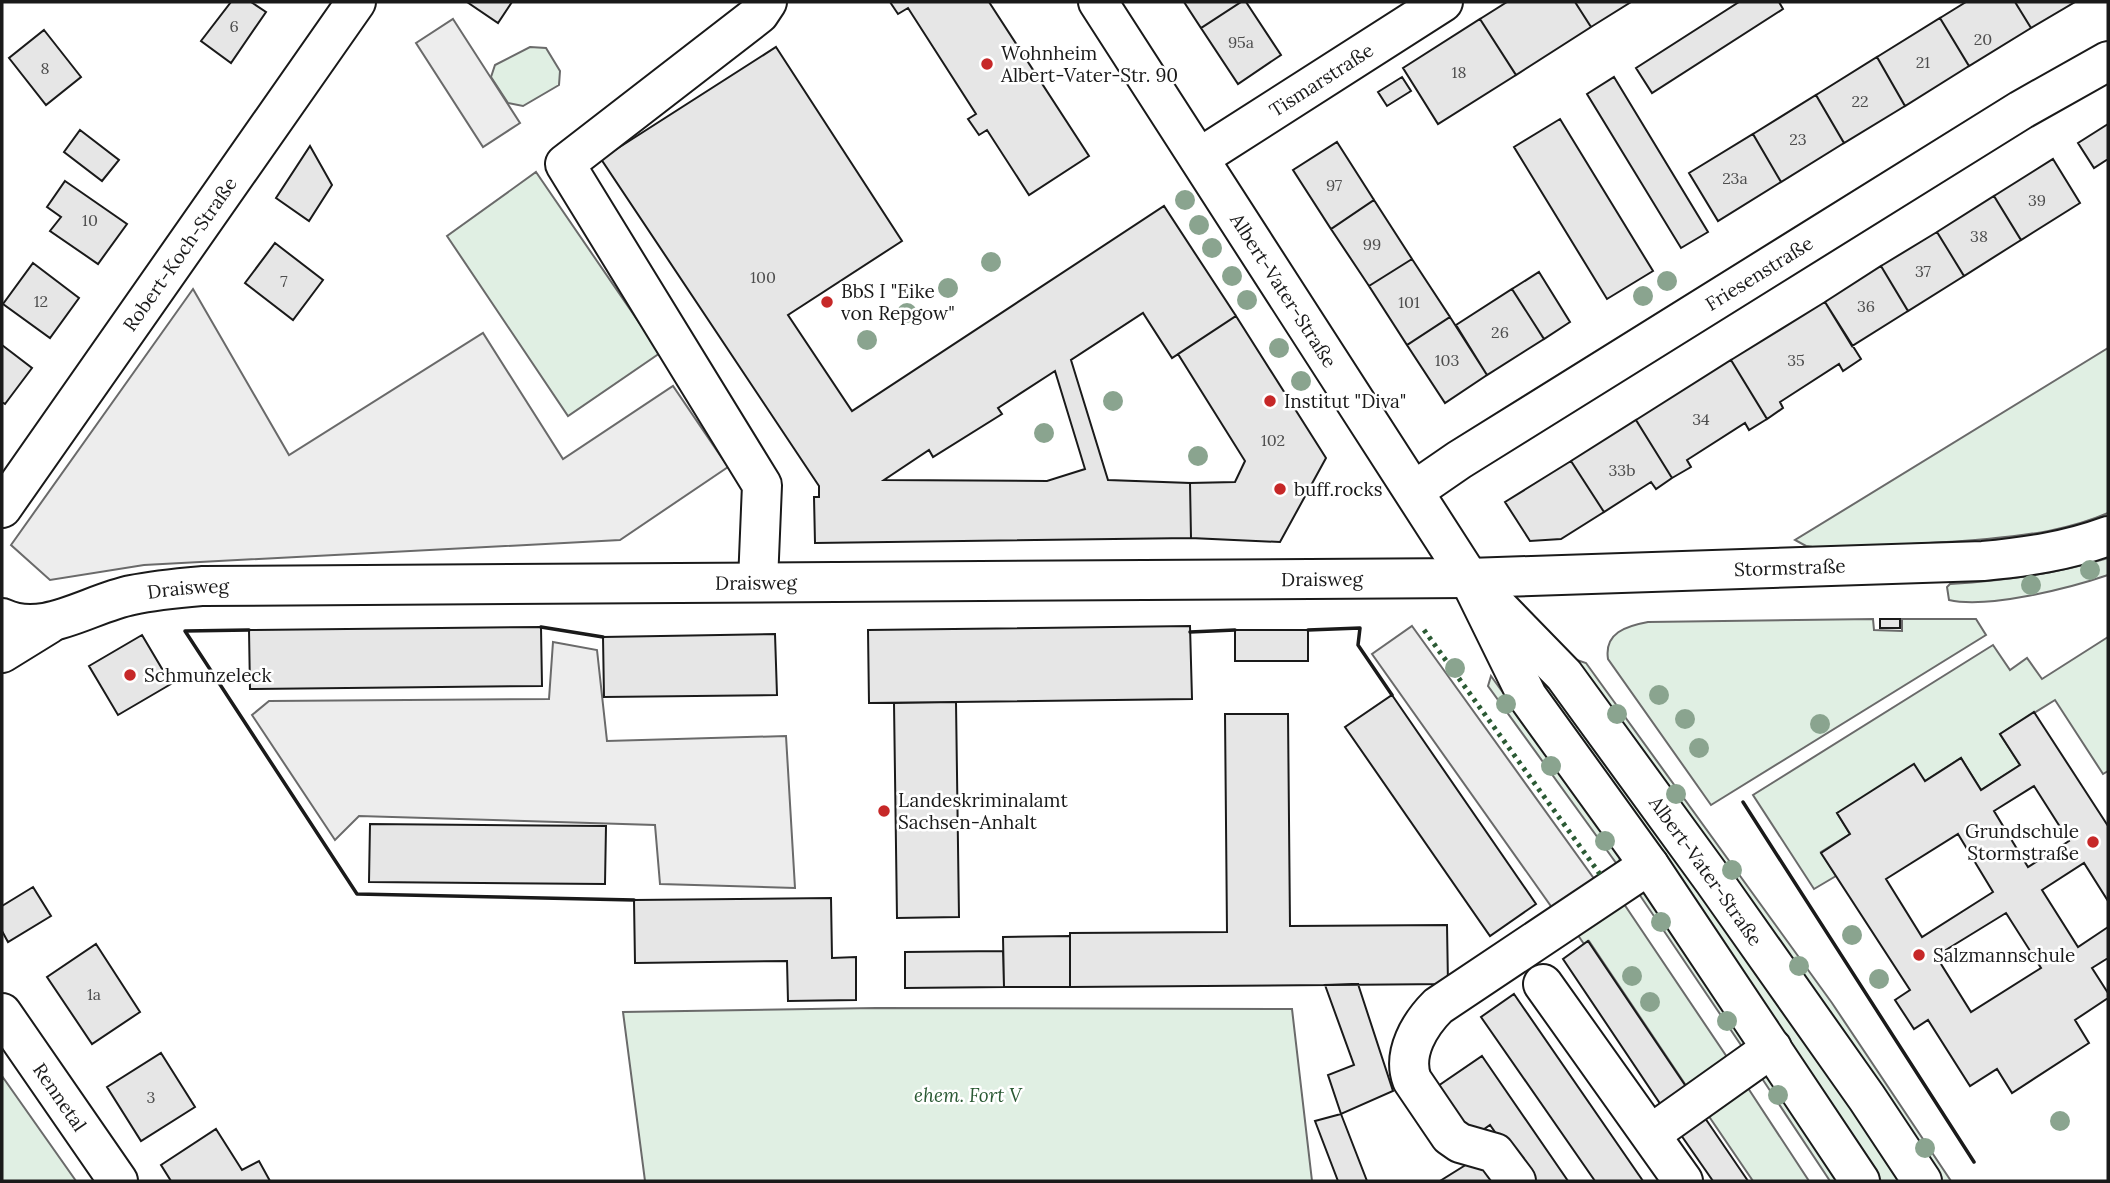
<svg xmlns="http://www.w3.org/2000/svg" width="2110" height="1183" font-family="Lora,serif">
<rect width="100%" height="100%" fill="#fff"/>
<path fill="#e0efe3" stroke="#6a6a6a" stroke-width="2" d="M 530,47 L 546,48 L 560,71 L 559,85 L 523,106 L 508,103 L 491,77 L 495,65 Z
M 536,172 L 660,353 L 568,416 L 447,236 Z
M 2108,348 L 2108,513 C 2069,530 2029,535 1987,539 C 1931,544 1875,546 1819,548 L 1806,546 L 1795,540 Z
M 2108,558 L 2108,575 C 2070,588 1988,609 1949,600 L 1947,587 L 1950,584 C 2004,581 2056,574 2108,558 Z
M 1873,619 L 1874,630 L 1902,631 L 1902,619 L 1976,619 L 1986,635 L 1711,805 L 1608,659 C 1604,633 1626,626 1648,622 Z
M 2108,637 L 2108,771 L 2103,774 L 2055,700 L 2000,734 L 2020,765 L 1981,790 L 1961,758 L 1925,781 L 1837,813 L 1850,834 L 1821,852 L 1836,876 L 1814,889 L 1753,795 L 1993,645 L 2010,670 L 2027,658 L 2042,679 Z
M 1574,659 L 1586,663 L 1832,1003 L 1951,1181 L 1942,1181 L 1825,1007 Z
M 1537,668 L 1769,987 L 1900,1181 L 1881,1181 L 1836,1113 L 1532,674 Z
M 1491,676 L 1620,855 L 1619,867 L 1488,686 Z
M 1637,891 L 1649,895 L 1748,1042 L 1745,1051 Z
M 1622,901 L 1731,1063 L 1689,1090 L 1589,941 L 1584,944 L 1575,931 Z
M 876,1008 L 1292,1009 L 1312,1181 L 645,1181 L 623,1012 Z
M 2,1076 L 76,1181 L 2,1181 Z
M 1765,1076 L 1773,1080 L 1839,1181 L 1830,1181 L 1761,1077 Z
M 1746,1085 L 1809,1181 L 1753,1181 L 1706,1112 Z"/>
<path fill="#ededed" stroke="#6a6a6a" stroke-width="2" d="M 453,19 L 520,123 L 483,147 L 416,43 Z
M 193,289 L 289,455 L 483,333 L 563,459 L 673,386 L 728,467 L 620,540 L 144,565 L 50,580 L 11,545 Z
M 1412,626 L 1595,880 L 1553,909 L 1372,654 Z
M 553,642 L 597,650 L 607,741 L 786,736 L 795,888 L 660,884 L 655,825 L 359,816 L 335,840 L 252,715 L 269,701 L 549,699 Z"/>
<path fill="#e6e6e6" stroke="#1a1a1a" stroke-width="2" fill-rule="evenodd" d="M 231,2 L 251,2 L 266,12 L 231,63 L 201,41 Z
M 467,2 L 512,2 L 498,23 Z
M 890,2 L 989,2 L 1089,156 L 1029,195 L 987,130 L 979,135 L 968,119 L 976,114 L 908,8 L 898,14 Z
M 1184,2 L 1241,2 L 1201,28 Z
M 1241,2 L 1246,2 L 1281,55 L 1238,84 L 1201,28 Z
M 1507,2 L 1575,2 L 1591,27 L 1516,75 L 1480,19 Z
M 1575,2 L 1631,2 L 1591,27 Z
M 1739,2 L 1779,2 L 1783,9 L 1652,93 L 1636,68 Z
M 1966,2 L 2015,2 L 2031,28 L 1969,66 L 1940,18 Z
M 2015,2 L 2075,2 L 2031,28 Z
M 1940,18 L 1969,66 L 1905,106 L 1877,57 Z
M 1480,19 L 1516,75 L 1438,124 L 1403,68 Z
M 44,30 L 81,77 L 46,105 L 9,58 Z
M 776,47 L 902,241 L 788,315 L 852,411 L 1164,206 L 1236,316 L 1172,358 L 1143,313 L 1071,360 L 1108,480 L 1190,483 L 1191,538 L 815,543 L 814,497 L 819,497 L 819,486 L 601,159 ZM 1055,371 L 1085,469 L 1047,481 L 884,480 L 929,450 L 933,457 L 1002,414 L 998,408 Z
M 1877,57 L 1905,106 L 1844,143 L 1816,95 Z
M 1402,77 L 1411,91 L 1387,106 L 1378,92 Z
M 1614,77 L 1708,232 L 1681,248 L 1587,94 Z
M 1816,95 L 1844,143 L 1781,182 L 1753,134 Z
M 1560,119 L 1653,271 L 1607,299 L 1514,147 Z
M 2108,124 L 2108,159 L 2094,168 L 2078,143 Z
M 80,130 L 119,160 L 102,181 L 64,152 Z
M 1753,134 L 1781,182 L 1718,221 L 1689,173 Z
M 1337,142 L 1374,200 L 1331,229 L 1293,170 Z
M 310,146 L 332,185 L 309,221 L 276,198 Z
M 2053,159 L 2080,203 L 2021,240 L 1994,196 Z
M 65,181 L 127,224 L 98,264 L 50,231 L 61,217 L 47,207 Z
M 1994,196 L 2021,240 L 1964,276 L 1937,232 Z
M 1374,200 L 1412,259 L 1369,286 L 1331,229 Z
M 1937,232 L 1964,276 L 1908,311 L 1881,266 Z
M 275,243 L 323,280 L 293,320 L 245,283 Z
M 1412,259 L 1450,317 L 1407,345 L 1369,286 Z
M 33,263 L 79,298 L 50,338 L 3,304 Z
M 1881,266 L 1908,311 L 1852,346 L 1825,302 Z
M 1539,272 L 1570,322 L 1544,339 L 1512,289 Z
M 1512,289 L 1544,339 L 1487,375 L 1456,325 Z
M 1825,302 L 1861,359 L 1843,371 L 1839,364 L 1780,402 L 1783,408 L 1767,419 L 1731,360 Z
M 1236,316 L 1326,458 L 1280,542 L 1191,538 L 1190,483 L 1235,482 L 1245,461 L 1178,354 Z
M 1450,317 L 1487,375 L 1445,403 L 1407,345 Z
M 2,345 L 32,368 L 5,404 L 2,402 Z
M 1731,360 L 1767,419 L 1749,430 L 1745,423 L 1687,460 L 1691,467 L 1672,478 L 1636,420 Z
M 1636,420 L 1672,478 L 1656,489 L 1651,482 L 1604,512 L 1571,461 Z
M 1571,461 L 1604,512 L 1561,539 L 1530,541 L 1505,502 Z
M 1880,619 L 1900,619 L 1900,628 L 1880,628 Z
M 1190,626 L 1192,699 L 869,703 L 868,630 Z
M 541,627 L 542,686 L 250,689 L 249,630 Z
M 1235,630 L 1308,630 L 1308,661 L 1235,661 Z
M 775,634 L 777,695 L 604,697 L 603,637 Z
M 142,635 L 171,684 L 118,715 L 89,666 Z
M 1392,695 L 1536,904 L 1490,936 L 1345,727 Z
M 956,702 L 959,917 L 897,918 L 894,703 Z
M 2034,712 L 2108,826 L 2108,901 L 2084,863 L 2042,890 L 2078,947 L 2108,927 L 2108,958 L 2092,968 L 2108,993 L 2108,998 L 2075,1020 L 2089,1043 L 2012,1093 L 1997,1069 L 1970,1086 L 1928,1020 L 1914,1029 L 1895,1000 L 1910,990 L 1821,853 L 1850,834 L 1837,813 L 1914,764 L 1925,781 L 1961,758 L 1981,790 L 2020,765 L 2000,734 ZM 2034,786 L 2069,841 L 2028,867 L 1994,811 ZM 1958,834 L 1993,892 L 1922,937 L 1886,879 ZM 2006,913 L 2041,968 L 1971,1012 L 1936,956 Z
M 1225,714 L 1288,714 L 1290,926 L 1447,925 L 1448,984 L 1070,987 L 1070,933 L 1227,932 Z
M 370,824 L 606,826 L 605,884 L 369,882 Z
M 33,887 L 51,916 L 8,942 L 2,931 L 2,906 Z
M 831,898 L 832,958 L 856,957 L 856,1000 L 788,1001 L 787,961 L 635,963 L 634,900 Z
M 1070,936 L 1070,987 L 1004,987 L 1003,937 Z
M 1588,941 L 1689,1091 L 1663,1108 L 1563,959 Z
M 96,944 L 140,1012 L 92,1044 L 47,977 Z
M 1003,951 L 1004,987 L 905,988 L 905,952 Z
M 1358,984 L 1393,1091 L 1341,1114 L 1328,1075 L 1354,1065 L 1325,985 Z
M 1514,994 L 1643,1181 L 1595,1181 L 1481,1017 Z
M 161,1053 L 195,1107 L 141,1141 L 107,1087 Z
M 1482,1056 L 1568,1181 L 1529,1181 L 1490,1125 L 1473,1137 L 1438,1086 Z
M 1341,1114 L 1367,1181 L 1338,1181 L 1315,1121 Z
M 1705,1118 L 1748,1181 L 1713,1181 L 1681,1135 Z
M 216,1129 L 242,1170 L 259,1161 L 270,1181 L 171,1181 L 161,1165 Z
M 1480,1156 L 1497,1181 L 1440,1181 Z"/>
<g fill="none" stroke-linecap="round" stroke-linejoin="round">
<g stroke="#1a1a1a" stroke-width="42">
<g id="minor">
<path id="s1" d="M 1199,158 L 1443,2"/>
<path id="s2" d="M 1414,491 L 1459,460 L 2021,110 L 2108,61"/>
<path id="s3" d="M 2,508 L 356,2"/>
<path d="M 758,582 L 762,485 L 565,164 L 759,14 L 767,2"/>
<path id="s4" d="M 2,618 C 44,638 90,603 132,595 C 156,590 180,588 203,586 L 1469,578 L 1983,561 C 2026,557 2067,551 2108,536"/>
<path d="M 2,653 L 49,624"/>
<path d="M 1543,984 L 1683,1181"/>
<path id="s5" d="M 2,1013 L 118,1181"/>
<path d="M 1651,1134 L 1772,1048"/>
<path d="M 1516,1181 L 1495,1153 L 1460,1143 L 1450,1136 L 1412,1080 C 1402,1053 1420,1024 1438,1006 L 1649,865"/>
</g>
</g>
<g stroke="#1a1a1a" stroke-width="42">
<g id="major">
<path id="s6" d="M 1098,2 L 1469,578 L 1527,696 L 1649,865 L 1860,1181"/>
<path id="s7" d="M 1490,599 L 1564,675 L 1714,881 L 1867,1098 L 1922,1181"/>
</g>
</g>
<use href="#minor" stroke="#fff" stroke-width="38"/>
<use href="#major" stroke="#fff" stroke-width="38"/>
<path stroke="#2b5a34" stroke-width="5" stroke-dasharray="3.5 5" stroke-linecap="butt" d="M 1424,630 L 1602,877"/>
<path stroke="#1a1a1a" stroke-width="3.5" d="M 541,627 L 603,637
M 249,630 L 185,631 L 357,894 L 634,900
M 1308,630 L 1360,628 L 1358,645 L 1392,695
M 1190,632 L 1235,630
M 1743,802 L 1974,1162"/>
</g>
<g fill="#8aa48f">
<circle cx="1185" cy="200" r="10"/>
<circle cx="1199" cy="225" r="10"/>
<circle cx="1212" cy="248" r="10"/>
<circle cx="991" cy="262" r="10"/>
<circle cx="1232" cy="276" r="10"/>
<circle cx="1667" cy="281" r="10"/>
<circle cx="948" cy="288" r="10"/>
<circle cx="1643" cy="296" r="10"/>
<circle cx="1247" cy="300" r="10"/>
<circle cx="907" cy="313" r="10"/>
<circle cx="867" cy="340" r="10"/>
<circle cx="1279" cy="348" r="10"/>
<circle cx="1301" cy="381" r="10"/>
<circle cx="1113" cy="401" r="10"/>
<circle cx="1044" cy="433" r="10"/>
<circle cx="1198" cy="456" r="10"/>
<circle cx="2090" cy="570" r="10"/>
<circle cx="2031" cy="585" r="10"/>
<circle cx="1455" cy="668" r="10"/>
<circle cx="1659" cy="695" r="10"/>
<circle cx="1506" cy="704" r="10"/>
<circle cx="1617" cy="714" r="10"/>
<circle cx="1685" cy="719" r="10"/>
<circle cx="1820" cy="724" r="10"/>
<circle cx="1699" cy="748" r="10"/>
<circle cx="1551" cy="766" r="10"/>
<circle cx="1676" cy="794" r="10"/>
<circle cx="1605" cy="841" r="10"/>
<circle cx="1732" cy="870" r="10"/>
<circle cx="1661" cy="922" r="10"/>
<circle cx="1852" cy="935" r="10"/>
<circle cx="1799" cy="966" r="10"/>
<circle cx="1632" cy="976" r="10"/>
<circle cx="1879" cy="979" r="10"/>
<circle cx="1650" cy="1002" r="10"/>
<circle cx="1727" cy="1021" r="10"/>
<circle cx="1778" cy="1095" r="10"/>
<circle cx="2060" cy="1121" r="10"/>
<circle cx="1925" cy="1148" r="10"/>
</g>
<g fill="#c62828" stroke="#fff" stroke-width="2.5">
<circle cx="987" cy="64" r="7"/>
<circle cx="827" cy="302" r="7"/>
<circle cx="1270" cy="401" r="7"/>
<circle cx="1280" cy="489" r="7"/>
<circle cx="130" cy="675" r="7"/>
<circle cx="884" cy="811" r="7"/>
<circle cx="2093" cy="842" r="7"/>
<circle cx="1919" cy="955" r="7"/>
</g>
<g text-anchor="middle" stroke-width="5" stroke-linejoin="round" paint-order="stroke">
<g font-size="16" fill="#4d4d4d">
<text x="234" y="32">6</text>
<text x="1983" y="45">20</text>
<text x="1241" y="48">95a</text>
<text x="1923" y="68">21</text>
<text x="45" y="74">8</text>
<text x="1459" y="78">18</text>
<text x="1860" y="107">22</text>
<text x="1798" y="145">23</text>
<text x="1735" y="184">23a</text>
<text x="1334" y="191">97</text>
<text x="2037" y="206">39</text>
<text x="90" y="226">10</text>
<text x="1979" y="242">38</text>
<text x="1372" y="250">99</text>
<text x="1923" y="277">37</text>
<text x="763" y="283">100</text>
<text x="284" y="287">7</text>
<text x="41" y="307">12</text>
<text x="1409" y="308">101</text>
<text x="1866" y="312">36</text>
<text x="1500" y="338">26</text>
<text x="1447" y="366">103</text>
<text x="1796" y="366">35</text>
<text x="1701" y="425">34</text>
<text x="1273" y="446">102</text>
<text x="1622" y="476">33b</text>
<text x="94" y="1000">1a</text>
<text x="151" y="1103">3</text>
</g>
<g font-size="19" fill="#1a1a1a" stroke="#fff" text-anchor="start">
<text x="1001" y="60">Wohnheim<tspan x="1001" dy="22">Albert-Vater-Str. 90</tspan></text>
<text x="841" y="298">BbS I "Eike<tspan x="841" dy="22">von Repgow"</tspan></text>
<text x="1284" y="408">Institut "Diva"</text>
<text x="1294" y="496">buff.rocks</text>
<text x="144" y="682">Schmunzeleck</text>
<text x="898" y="807">Landeskriminalamt<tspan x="898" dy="22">Sachsen-Anhalt</tspan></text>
<text x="2079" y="838" text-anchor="end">Grundschule<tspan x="2079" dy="22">Stormstraße</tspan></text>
<text x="1933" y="962">Salzmannschule</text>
</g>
<g font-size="19" fill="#1a1a1a" stroke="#fff">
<text dy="7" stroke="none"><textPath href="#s1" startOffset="145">Tismarstraße</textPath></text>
<text dy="7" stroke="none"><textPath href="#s3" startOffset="310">Robert-Koch-Straße</textPath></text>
<text dy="7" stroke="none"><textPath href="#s2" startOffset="408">Friesenstraße</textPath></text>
<text dy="7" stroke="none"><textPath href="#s6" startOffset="343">Albert-Vater-Straße</textPath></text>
<text dy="7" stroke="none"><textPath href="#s4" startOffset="1794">Stormstraße</textPath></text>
<text dy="7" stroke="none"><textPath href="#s4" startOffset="1326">Draisweg</textPath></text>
<text dy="7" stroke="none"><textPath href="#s4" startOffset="760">Draisweg</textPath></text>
<text dy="7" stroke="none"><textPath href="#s4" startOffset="192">Draisweg</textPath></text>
<text dy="7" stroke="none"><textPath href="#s7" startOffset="348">Albert-Vater-Straße</textPath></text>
<text dy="7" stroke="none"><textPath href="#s5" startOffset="102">Rennetal</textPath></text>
</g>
<g font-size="19" font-style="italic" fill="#2b5a34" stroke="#fff">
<text x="968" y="1102">ehem. Fort V</text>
</g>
</g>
<rect width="2110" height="1183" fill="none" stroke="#1a1a1a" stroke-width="7"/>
</svg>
